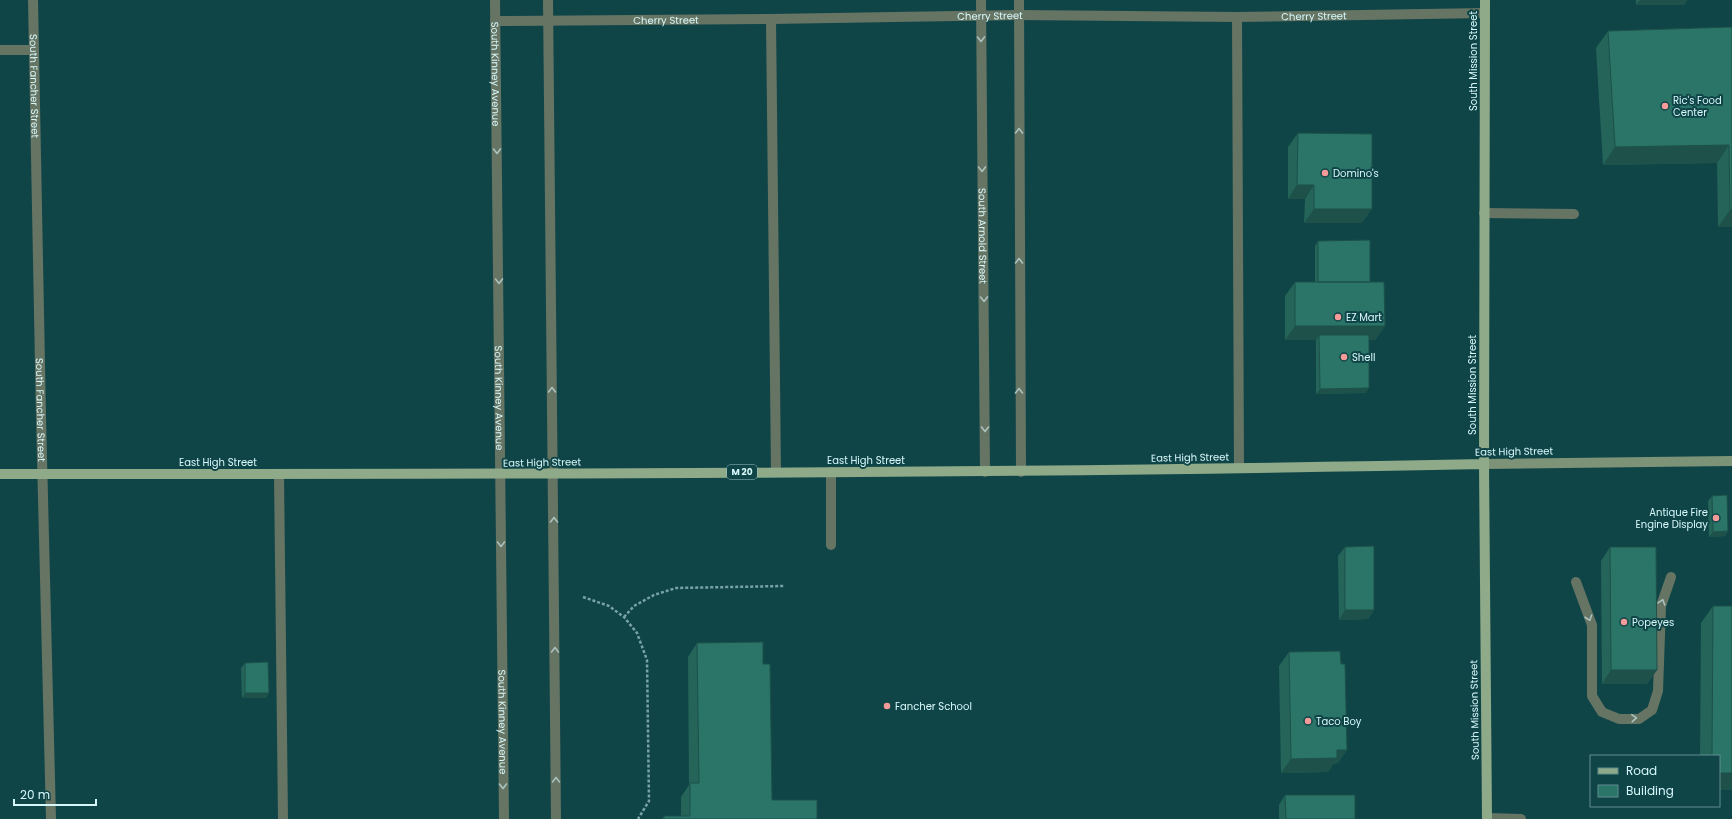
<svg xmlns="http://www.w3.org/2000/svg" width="1732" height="819" font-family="Poppins,sans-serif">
<rect width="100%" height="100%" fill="#104548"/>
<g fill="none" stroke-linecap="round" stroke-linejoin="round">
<path stroke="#78a3a5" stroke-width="2.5" stroke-dasharray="3 2" stroke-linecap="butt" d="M 583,597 L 609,606 L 624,617 L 637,633 L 647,660 L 649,801 L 638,819
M 624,617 L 634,606 L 654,595 L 676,588 L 784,586"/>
<path stroke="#667464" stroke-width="10" d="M 1237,17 L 1239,468
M 771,19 L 776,472
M 1484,213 L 1574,214
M 831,472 L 831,545
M 279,474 L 283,819
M 1576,582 L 1592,625 L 1592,696 L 1602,712 L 1619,719 L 1639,719 L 1652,710 L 1658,691 L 1661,606 L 1671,577
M 1487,818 L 1521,819"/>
<g stroke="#667464" stroke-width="10">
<path id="s1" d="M 33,0 L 41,417 L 51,819"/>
<path id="s2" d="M 495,0 L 504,819"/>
<path d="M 548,0 L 556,819"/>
<path id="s3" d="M 981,0 L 985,472"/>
<path d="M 1019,0 L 1021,472"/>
<path id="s4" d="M 495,21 L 771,19 L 1019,15 L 1237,17 L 1485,13"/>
<path d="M 0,50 L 34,50"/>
</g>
<path stroke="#7d9378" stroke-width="10" d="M 1484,464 L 1732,461"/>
<path stroke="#8eaa88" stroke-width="10" d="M 1485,0 L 1484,464 L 1487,819
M 0,474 C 495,474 989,474 1484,464"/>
</g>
<path fill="#246459" d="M 1636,0 L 1687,0 L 1684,5 L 1636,5 Z
M 1732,27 L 1732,227 L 1718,227 L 1717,163 L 1603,165 L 1596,48 L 1608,31 Z
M 1298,133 L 1362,223 L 1304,223 L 1305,199 L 1288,199 L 1288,147 Z
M 1318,241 L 1370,282 L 1385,326 L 1375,340 L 1369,340 L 1369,388 L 1365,393 L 1316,394 L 1316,340 L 1285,340 L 1285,296 L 1295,282 L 1315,282 L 1315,246 Z
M 1712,496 L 1728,531 L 1725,536 L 1709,537 L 1708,501 Z
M 1345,547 L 1374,610 L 1368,619 L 1339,620 L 1338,556 Z
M 1610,547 L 1657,670 L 1647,684 L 1602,684 L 1601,561 Z
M 1713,606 L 1732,606 L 1732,790 L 1719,790 L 1719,756 L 1700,756 L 1701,623 Z
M 697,643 L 763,664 L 772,800 L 817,819 L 662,819 L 664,816 L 681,816 L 681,797 L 689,785 L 688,657 Z
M 1289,652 L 1341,664 L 1347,750 L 1338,763 L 1333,764 L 1328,772 L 1281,773 L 1279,666 Z
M 245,663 L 269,693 L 266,698 L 242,698 L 241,668 Z
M 1285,795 L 1355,819 L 1279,819 L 1279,805 Z"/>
<path fill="#1d5149" d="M 1640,0 L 1687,0 L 1684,5 L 1636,5 Z
M 1729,145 L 1717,163 L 1603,165 L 1615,147 Z
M 1297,185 L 1314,185 L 1305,199 L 1288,199 Z
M 1314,209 L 1372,209 L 1362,223 L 1304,223 Z
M 1730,210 L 1732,210 L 1732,227 L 1718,227 Z
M 1295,326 L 1385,326 L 1375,340 L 1319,340 L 1319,335 L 1316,340 L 1285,340 Z
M 1369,388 L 1365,393 L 1316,394 L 1320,389 Z
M 1728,531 L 1725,536 L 1709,537 L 1713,532 Z
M 1345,610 L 1374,610 L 1368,619 L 1339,620 Z
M 1611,670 L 1657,670 L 1647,684 L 1602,684 Z
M 245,693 L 269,693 L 266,698 L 242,698 Z
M 1337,750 L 1347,750 L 1338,763 L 1333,764 L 1328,772 L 1281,773 L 1291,759 Z
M 1719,773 L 1732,773 L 1732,790 L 1719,790 Z"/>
<path fill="#2a7468" stroke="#1d5149" d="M 1732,27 L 1732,210 L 1730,210 L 1729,145 L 1615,147 L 1608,31 Z
M 1298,133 L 1372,134 L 1372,209 L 1314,209 L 1314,185 L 1297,185 Z
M 1370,240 L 1370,282 L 1318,282 L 1318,241 Z
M 1295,282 L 1384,282 L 1385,326 L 1295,326 Z
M 1319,335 L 1369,335 L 1369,388 L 1320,389 Z
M 1727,495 L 1728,531 L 1713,532 L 1712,496 Z
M 1374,546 L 1374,610 L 1345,610 L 1345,547 Z
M 1610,547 L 1656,547 L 1657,670 L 1611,670 Z
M 1713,606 L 1732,606 L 1732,773 L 1719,773 L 1719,756 L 1712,756 Z
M 763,642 L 763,664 L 770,664 L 772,800 L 817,800 L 817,819 L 664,819 L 664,816 L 690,816 L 690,783 L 699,783 L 697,643 Z
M 1340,651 L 1341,664 L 1345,664 L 1347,750 L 1337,750 L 1337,758 L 1291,759 L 1289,652 Z
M 268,662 L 269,693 L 245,693 L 245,663 Z
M 1285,795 L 1355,795 L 1355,819 L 1286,819 Z"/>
<defs><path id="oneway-chevron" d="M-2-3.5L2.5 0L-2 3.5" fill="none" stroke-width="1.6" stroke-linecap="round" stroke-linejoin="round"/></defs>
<g stroke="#aac3be">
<use href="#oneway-chevron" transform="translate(981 39) rotate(89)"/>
<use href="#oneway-chevron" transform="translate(1019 131) rotate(-90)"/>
<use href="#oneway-chevron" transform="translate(497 151) rotate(89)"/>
<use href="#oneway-chevron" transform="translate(982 169) rotate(89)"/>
<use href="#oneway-chevron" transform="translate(1019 261) rotate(-90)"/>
<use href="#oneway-chevron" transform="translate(499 281) rotate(89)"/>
<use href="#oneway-chevron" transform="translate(984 299) rotate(89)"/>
<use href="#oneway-chevron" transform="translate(552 390) rotate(-91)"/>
<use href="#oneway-chevron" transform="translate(1019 391) rotate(-90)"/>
<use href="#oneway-chevron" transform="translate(985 429) rotate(90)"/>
<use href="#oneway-chevron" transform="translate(554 520) rotate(-90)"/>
<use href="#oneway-chevron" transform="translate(501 544) rotate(89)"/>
<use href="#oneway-chevron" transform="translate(1662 602) rotate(-73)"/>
<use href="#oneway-chevron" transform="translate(1589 618) rotate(71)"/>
<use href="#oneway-chevron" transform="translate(555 650) rotate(-90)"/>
<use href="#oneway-chevron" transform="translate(1634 718) rotate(-4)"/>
<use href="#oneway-chevron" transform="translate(556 780) rotate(-90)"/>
<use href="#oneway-chevron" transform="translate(503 786) rotate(89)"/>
</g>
<g fill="#f59b9a" stroke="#104548" stroke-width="1.5">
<circle cx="1665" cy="106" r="4"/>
<circle cx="1325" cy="173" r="4"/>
<circle cx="1338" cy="317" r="4"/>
<circle cx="1344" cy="357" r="4"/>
<circle cx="1716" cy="518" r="4"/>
<circle cx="1624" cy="622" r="4"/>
<circle cx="887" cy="706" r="4"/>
<circle cx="1308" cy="721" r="4"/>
</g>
<g text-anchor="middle" stroke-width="4" stroke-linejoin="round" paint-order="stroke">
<rect fill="#104548" stroke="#9bc2c5" stroke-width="1" x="727" y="465" width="30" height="14" rx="3"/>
<g font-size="9" font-weight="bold" fill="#d7f8fa">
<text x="742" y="475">M 20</text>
</g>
<g font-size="10" fill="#d7f8fa" stroke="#104548">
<text dy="4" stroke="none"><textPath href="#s4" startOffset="495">Cherry Street</textPath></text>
<text dy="4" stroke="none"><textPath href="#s4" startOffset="819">Cherry Street</textPath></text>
<text dy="4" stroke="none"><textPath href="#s4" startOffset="171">Cherry Street</textPath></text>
<text transform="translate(1473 61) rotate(-90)" y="4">South Mission Street</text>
<text dy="4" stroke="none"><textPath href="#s2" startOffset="74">South Kinney Avenue</textPath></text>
<text dy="4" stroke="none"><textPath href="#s1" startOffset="86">South Fancher Street</textPath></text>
<text dy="4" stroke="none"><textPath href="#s3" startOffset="236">South Arnold Street</textPath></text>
<text transform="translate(1472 385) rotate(-90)" y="4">South Mission Street</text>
<text dy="4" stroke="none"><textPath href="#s2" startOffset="398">South Kinney Avenue</textPath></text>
<text dy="4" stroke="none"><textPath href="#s1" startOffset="410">South Fancher Street</textPath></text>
<text transform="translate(1514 451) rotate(-1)" y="4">East High Street</text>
<text transform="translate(1190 457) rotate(-1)" y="4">East High Street</text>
<text x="866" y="464">East High Street</text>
<text x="218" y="466">East High Street</text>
<text transform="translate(542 462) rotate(-1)" y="4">East High Street</text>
<text transform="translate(1474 710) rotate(-91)" y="4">South Mission Street</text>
<text dy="4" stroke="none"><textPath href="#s2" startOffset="722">South Kinney Avenue</textPath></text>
</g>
<g font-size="10" fill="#d7f8fa" stroke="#104548" text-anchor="start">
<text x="1673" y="104">Ric's Food<tspan x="1673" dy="12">Center</tspan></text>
<text x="1333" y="177">Domino's</text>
<text x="1346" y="321">EZ Mart</text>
<text x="1352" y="361">Shell</text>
<text x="1708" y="516" text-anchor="end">Antique Fire<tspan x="1708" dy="12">Engine Display</tspan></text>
<text x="1632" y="626">Popeyes</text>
<text x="895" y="710">Fancher School</text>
<text x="1316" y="725">Taco Boy</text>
</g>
</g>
<rect x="1590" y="755" width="130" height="52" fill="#104548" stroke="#608d8f"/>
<rect x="1598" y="768" width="20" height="6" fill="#8eaa88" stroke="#608d8f"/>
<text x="1626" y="775" font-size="12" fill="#d7f8fa">Road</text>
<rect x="1598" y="785" width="20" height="12" fill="#2a7468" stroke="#608d8f"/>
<text x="1626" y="795" font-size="12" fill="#d7f8fa">Building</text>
<path d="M14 799v6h82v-6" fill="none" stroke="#d7f8fa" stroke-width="2"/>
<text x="20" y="799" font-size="12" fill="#d7f8fa" stroke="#104548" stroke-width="3" paint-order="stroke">20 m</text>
</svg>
